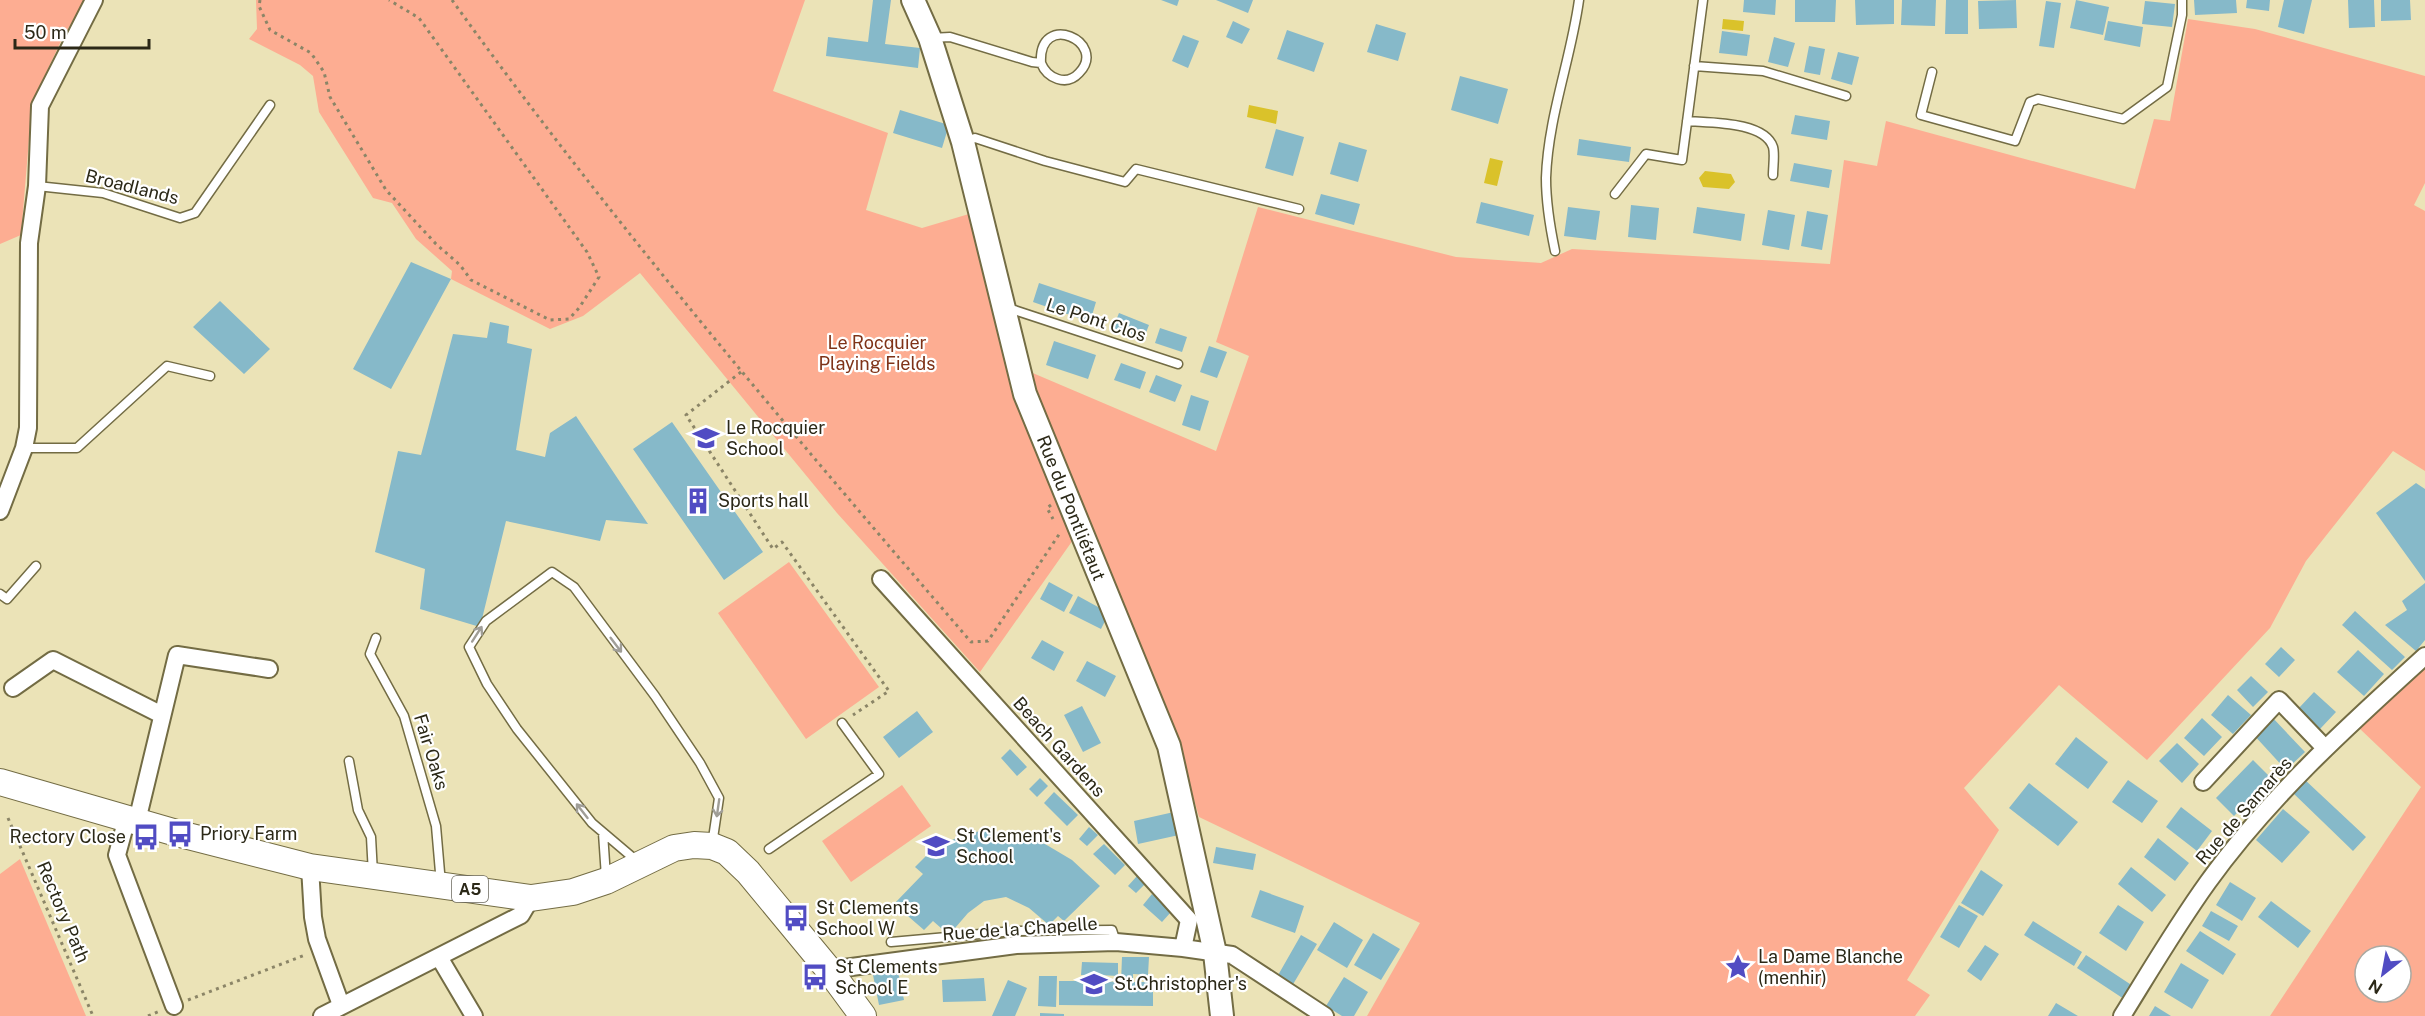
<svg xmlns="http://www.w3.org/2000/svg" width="2425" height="1016" font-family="'Public Sans',sans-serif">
<rect width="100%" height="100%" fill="#ebe3b7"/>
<path fill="#fdad92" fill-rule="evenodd" d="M 0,0 L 85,0 L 62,39 L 32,103 L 21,235 L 0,244 Z
M 256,0 L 805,0 L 773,91 L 888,133 L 866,210 L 922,228 L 979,211 L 1080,530 L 980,672 L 837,513 L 640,273 L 583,316 L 550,329 L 451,279 L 452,271 L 416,239 L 392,203 L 373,198 L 319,112 L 313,76 L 300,65 L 249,39 L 257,29 Z
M 2188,19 L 2255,29 L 2425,76 L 2425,183 L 2414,205 L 2425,211 L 2425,471 L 2393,451 L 2306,561 L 2270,628 L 2147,760 L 2059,685 L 1964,788 L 1999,830 L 1907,980 L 1930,995 L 1915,1016 L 1367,1016 L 1420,923 L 1199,817 L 1181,754 L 1028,371 L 1216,451 L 1249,356 L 1216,342 L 1258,207 L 1456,257 L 1541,263 L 1572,249 L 1830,264 L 1844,160 L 1877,166 L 1886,121 L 2135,189 L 2154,119 L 2170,121 Z
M 789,562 L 879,687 L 806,739 L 718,613 Z
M 2425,664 L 2425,1016 L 2270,1016 L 2421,787 L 2359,728 ZM 2365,956 L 2401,956 L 2401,992 L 2365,992 Z
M 902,785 L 931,826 L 851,882 L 822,841 Z
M 20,859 L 86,1016 L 0,1016 L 0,874 Z"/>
<path fill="#dac22a" d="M 1723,19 L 1744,21 L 1743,31 L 1722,29 Z
M 1249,105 L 1278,111 L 1276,124 L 1247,117 Z
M 1490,158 L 1503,161 L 1497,186 L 1484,183 Z
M 1705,171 L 1731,174 L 1735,182 L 1729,189 L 1703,187 L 1699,178 Z"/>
<path fill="#86b9c9" d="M 873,0 L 891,0 L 885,44 L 920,48 L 918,68 L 826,56 L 828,37 L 868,42 Z
M 1161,0 L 1179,0 L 1177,6 Z
M 1216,0 L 1253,0 L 1248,13 Z
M 1744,0 L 1776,0 L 1775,15 L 1743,12 Z
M 1795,0 L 1836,0 L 1835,22 L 1795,22 Z
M 1855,0 L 1894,0 L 1894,24 L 1856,25 Z
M 1902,0 L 1936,0 L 1935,26 L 1901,25 Z
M 1946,0 L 1968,0 L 1968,34 L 1945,34 Z
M 2016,0 L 2017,28 L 1979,29 L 1978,1 Z
M 2076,0 L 2109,7 L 2103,35 L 2070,28 Z
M 2194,0 L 2236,0 L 2237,13 L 2195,15 Z
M 2247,0 L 2270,0 L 2269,11 L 2246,8 Z
M 2284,0 L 2312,0 L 2304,34 L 2278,27 Z
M 2348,0 L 2374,0 L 2375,27 L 2349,28 Z
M 2381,0 L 2410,0 L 2411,20 L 2381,21 Z
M 2046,1 L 2061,3 L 2054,48 L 2039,46 Z
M 2145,1 L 2175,4 L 2172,27 L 2142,24 Z
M 1233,21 L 1250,29 L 1242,44 L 1226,37 Z
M 2108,21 L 2143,27 L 2140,47 L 2104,40 Z
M 1376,24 L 1406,33 L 1398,61 L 1367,52 Z
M 1287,30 L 1324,43 L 1314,72 L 1277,59 Z
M 1722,31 L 1750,35 L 1747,56 L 1719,53 Z
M 1183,35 L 1199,41 L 1188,68 L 1172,61 Z
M 1774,37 L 1795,43 L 1788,67 L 1768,62 Z
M 1809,46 L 1825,49 L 1820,75 L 1804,72 Z
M 1838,52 L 1859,57 L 1852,85 L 1831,79 Z
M 1460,76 L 1508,89 L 1498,124 L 1451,110 Z
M 900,110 L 949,125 L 942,148 L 893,133 Z
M 1795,115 L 1830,121 L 1827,140 L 1791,134 Z
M 1276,129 L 1304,137 L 1293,176 L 1265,168 Z
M 1579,139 L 1631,147 L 1629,162 L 1577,155 Z
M 1339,142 L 1367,150 L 1358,182 L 1330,174 Z
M 1794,163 L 1832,170 L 1829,188 L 1790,181 Z
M 1321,194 L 1360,204 L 1354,225 L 1315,214 Z
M 1481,202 L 1534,215 L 1529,236 L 1476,223 Z
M 1631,205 L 1659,208 L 1656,240 L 1628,237 Z
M 1568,207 L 1600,211 L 1596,240 L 1564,236 Z
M 1697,207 L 1745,214 L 1741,241 L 1693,233 Z
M 1768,210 L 1795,215 L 1789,250 L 1762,245 Z
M 1807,211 L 1828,215 L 1822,250 L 1801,246 Z
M 411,262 L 451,279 L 391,389 L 353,369 Z
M 1039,283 L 1096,302 L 1090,322 L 1033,302 Z
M 220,301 L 270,349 L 244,374 L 193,327 Z
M 1119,313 L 1149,325 L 1143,340 L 1113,328 Z
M 490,322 L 509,326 L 507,343 L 532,349 L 516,450 L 545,457 L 550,433 L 576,416 L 648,524 L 606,520 L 600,541 L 506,521 L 480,627 L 420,609 L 425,569 L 375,552 L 398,451 L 421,455 L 453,334 L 487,338 Z
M 1160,328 L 1187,337 L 1182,352 L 1155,343 Z
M 1054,341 L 1096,355 L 1088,379 L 1046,365 Z
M 1209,346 L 1227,352 L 1217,378 L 1200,372 Z
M 1121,363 L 1146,372 L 1140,389 L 1114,380 Z
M 1156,375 L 1182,385 L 1175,402 L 1149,392 Z
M 1191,395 L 1209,401 L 1200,431 L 1182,425 Z
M 672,422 L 763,552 L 724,580 L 633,449 Z
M 2416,483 L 2425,489 L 2425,581 L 2376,513 Z
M 1049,582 L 1073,595 L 1064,612 L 1040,599 Z
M 2425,583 L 2425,640 L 2416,651 L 2385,625 L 2407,610 L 2402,601 Z
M 1078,596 L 1109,613 L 1101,629 L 1069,613 Z
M 2355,611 L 2405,657 L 2392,670 L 2342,625 Z
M 1042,640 L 1064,652 L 1054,671 L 1031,658 Z
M 2281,647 L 2295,660 L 2279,677 L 2265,664 Z
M 2358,650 L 2384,674 L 2364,696 L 2337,672 Z
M 1087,661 L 1116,676 L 1105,697 L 1076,681 Z
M 2251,676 L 2268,692 L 2253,707 L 2237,690 Z
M 2314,692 L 2336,712 L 2320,729 L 2298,709 Z
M 2228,695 L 2251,715 L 2233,734 L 2211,715 Z
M 1082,706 L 1101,743 L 1083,752 L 1064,715 Z
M 917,711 L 933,732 L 899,758 L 883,737 Z
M 2271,716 L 2305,752 L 2286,770 L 2252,733 Z
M 2202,718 L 2222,737 L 2204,756 L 2184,738 Z
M 2076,737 L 2108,762 L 2088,789 L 2055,764 Z
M 2177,743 L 2199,764 L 2182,783 L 2159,761 Z
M 1010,749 L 1027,767 L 1017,776 L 1001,758 Z
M 2253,760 L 2271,778 L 2234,816 L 2216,798 Z
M 1040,778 L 1048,786 L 1037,797 L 1029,789 Z
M 2304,779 L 2366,837 L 2353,851 L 2292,792 Z
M 2128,780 L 2158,801 L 2142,823 L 2112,802 Z
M 2029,783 L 2078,822 L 2058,846 L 2009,808 Z
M 1054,792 L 1078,815 L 1067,826 L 1044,803 Z
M 2181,807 L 2212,831 L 2197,851 L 2166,827 Z
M 2283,809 L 2310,832 L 2282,863 L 2256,840 Z
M 1174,812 L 1179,835 L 1138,844 L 1134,821 Z
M 1089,827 L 1098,835 L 1087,846 L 1079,839 Z
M 983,830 L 1016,835 L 1045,844 L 1072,860 L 1100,886 L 1064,921 L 1058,916 L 1049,925 L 1029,908 L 1006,897 L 984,901 L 968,913 L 949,935 L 933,921 L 924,930 L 894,904 L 923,874 L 915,867 L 931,851 L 956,838 Z
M 2158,838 L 2189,863 L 2175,881 L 2144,857 Z
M 1104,844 L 1125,865 L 1115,875 L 1093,854 Z
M 1216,847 L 1256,854 L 1253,870 L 1213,863 Z
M 2131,867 L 2166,895 L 2152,912 L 2118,884 Z
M 1981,870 L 2003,885 L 1983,916 L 1961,903 Z
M 1137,876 L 1145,884 L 1136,893 L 1128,886 Z
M 2230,882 L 2256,898 L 2242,921 L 2216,905 Z
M 1260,890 L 1304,906 L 1295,933 L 1251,917 Z
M 1152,894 L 1171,912 L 1162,922 L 1143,905 Z
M 2271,901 L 2311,931 L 2298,948 L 2258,917 Z
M 1959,905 L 1978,916 L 1959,948 L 1940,937 Z
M 2118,905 L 2144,922 L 2126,951 L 2099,933 Z
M 2211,911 L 2238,926 L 2229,941 L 2202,926 Z
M 2033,921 L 2082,952 L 2074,966 L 2024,935 Z
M 1334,922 L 1363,940 L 1347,968 L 1317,950 Z
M 2200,931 L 2236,954 L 2223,975 L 2186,951 Z
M 1373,933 L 1400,949 L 1381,980 L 1354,965 Z
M 1301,935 L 1317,944 L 1292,986 L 1277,977 Z
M 1985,945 L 1999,954 L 1981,981 L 1967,971 Z
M 2086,955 L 2133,986 L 2124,999 L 2077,968 Z
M 1122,957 L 1149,957 L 1148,975 L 1133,974 L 1133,982 L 1153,982 L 1153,1006 L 1059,1005 L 1059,981 L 1085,981 L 1086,975 L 1081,975 L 1082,962 L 1118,963 L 1118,976 L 1099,975 L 1099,981 L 1121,982 Z
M 2181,963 L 2209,980 L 2192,1009 L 2164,992 Z
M 898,971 L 904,1000 L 879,1005 L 873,975 Z
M 1039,976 L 1057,976 L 1056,1007 L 1038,1006 Z
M 1344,977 L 1368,992 L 1354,1016 L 1342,1016 L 1326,1006 Z
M 984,978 L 986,1001 L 943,1002 L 942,980 Z
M 1008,980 L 1027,988 L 1015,1016 L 992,1016 Z
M 2056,1003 L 2078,1016 L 2048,1016 Z
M 2155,1006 L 2171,1016 L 2149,1016 Z
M 1040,1013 L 1064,1014 L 1064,1016 L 1040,1016 Z"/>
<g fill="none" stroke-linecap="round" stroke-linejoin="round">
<g stroke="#736c44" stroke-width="11">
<path id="service" d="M 931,38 L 950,37 L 1032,62 L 1041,63 C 1038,10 1109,42 1079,73 C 1066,87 1047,78 1041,63
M 1694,66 L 1763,71 L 1846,96
M 1932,72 L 1921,115 L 2015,141 L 2030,102 L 2038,99 L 2123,119 L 2167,87 L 2182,15 L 2182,0
M 1687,121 C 1709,123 1764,121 1773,147 C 1775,154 1773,167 1773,175
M 963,142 L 975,138 L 1045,161 L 1125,182 L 1136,169 L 1299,209
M 37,186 L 103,193 L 180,218 L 195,213 L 270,105
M 1615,194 L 1646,154 L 1682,160 L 1703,0
M 1555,251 C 1550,227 1546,203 1546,178 C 1548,117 1571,59 1579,0
M 1008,308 L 1178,364
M 24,448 L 77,448 L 167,366 L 210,376
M 0,594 L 7,599 L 36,566
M 376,638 L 370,654 L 404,716 L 436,826 L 441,884
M 349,761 L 358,810 L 371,837 L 373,874
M 603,833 L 606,877
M 769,849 L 879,774 L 842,723
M 638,862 L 592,823 L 517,729 L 487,684 L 469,647 L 486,621 L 552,572 L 574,587 L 655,696 L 700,763 L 719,798 L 712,845
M 891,942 L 1014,931 L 1112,930 L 1116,942"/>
</g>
<g stroke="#736c44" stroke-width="20">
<path id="minor" d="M 0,511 L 24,448 L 28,428 L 29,243 L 37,186 L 40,106 L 94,0
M 881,579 L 1189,920 L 1183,948
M 13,688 L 53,660 L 162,715
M 2203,782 L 2279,700 L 2325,748
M 127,818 L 117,855 L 174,1006
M 137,821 L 177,655 L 269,669
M 310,867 L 313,917 L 317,939 L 341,1005
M 439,957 L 474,1016
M 829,970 L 1016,945 L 1116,942 L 1183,948 L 1232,955 L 1325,1016
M 322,1016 L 521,915 L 531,898
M 2122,1016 C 2150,971 2177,925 2208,882 C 2269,797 2348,726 2425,656"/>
</g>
<g stroke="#736c44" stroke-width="26">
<path id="secondary" d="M 913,0 L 930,38 L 963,142 L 1025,394 L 1169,746 L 1215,953 L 1222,1016"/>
</g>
<g stroke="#736c44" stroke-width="28">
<path id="primary" d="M 0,782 L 180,834 L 310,867 L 531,898 L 573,892 L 606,881 L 674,848 L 694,845 L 712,846 L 727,852 L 748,872 L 829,970 L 863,1016"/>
</g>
<path stroke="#8b8567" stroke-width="3" stroke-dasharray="3 4.5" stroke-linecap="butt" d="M 260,0 L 259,6 L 270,30 L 311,53 L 324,72 L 330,97 L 386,190 L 436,244 L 460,265 L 471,280 L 550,320 L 569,319 L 579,308 L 599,277 L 587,252 L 419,18 L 389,0
M 452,0 C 613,224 792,433 971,642 L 988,641 L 1060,533
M 741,372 L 686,415 L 773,549 L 782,542 L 889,691 L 853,715
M 1051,505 L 1047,508 L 1053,519
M 8,818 L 93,1016
M 188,1000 L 305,955
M 148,1016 L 160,1011"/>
<use href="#service" stroke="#fff" stroke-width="8"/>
<use href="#minor" stroke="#fff" stroke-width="16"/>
<use href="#secondary" stroke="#fff" stroke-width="22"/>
<use href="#primary" stroke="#fff" stroke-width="26"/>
</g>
<defs><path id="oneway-shaft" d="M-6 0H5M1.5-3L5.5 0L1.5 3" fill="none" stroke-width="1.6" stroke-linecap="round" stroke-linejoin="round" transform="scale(1.5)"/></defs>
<g stroke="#a09e97">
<use href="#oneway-shaft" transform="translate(477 634) rotate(-57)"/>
<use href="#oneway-shaft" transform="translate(616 645) rotate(53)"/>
<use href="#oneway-shaft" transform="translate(718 808) rotate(98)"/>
<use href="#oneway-shaft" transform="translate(582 811) rotate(-128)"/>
</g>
<defs>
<g id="school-bare" transform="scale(2.07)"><path d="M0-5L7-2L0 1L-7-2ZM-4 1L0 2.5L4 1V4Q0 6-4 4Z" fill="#514cc3" stroke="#fff" stroke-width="2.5" paint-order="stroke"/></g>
<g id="building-bare" transform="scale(2.07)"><path d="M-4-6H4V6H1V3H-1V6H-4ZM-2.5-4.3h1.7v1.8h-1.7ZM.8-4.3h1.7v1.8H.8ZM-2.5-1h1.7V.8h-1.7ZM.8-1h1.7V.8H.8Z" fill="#514cc3" stroke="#fff" stroke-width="2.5" paint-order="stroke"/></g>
<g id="bus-bare" transform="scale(2.07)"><path d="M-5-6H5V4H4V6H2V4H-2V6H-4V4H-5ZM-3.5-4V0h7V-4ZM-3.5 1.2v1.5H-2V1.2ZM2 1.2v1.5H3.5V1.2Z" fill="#514cc3" stroke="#fff" stroke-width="2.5" paint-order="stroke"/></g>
<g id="sight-bare" transform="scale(2.07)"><path d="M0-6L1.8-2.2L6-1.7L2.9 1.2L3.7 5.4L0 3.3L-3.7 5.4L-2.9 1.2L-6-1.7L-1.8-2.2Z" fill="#514cc3" stroke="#fff" stroke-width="2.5" paint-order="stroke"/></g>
</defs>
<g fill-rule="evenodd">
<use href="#school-bare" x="706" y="438"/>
<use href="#building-bare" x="698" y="501"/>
<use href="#bus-bare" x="180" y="834"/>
<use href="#bus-bare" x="146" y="837"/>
<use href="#school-bare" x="936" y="846"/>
<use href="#bus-bare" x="796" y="918"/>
<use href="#sight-bare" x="1738" y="967"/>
<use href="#bus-bare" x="815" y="977"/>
<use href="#school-bare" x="1094" y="984"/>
</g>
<g text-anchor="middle" stroke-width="4.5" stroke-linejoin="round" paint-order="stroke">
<rect fill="#fff" stroke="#6b685d" stroke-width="1.5" x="452" y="876" width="36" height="26" rx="4.5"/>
<g font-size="16" font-weight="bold" fill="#2b2817">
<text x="470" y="895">A5</text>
</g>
<g font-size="18" fill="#2b2817" stroke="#fff">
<text transform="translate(132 187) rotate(14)" y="6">Broadlands</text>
<text transform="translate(1096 320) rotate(18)" y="6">Le Pont Clos</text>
<text transform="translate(1071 508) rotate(68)" y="6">Rue du Pontliétaut</text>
<text transform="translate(1059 747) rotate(48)" y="6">Beach Gardens</text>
<text transform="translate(431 752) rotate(73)" y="6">Fair Oaks</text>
<text transform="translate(2244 811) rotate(-49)" y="6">Rue de Samarès</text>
<text transform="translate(63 912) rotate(67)" y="6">Rectory Path</text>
<text transform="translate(1020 929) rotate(-4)" y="6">Rue de la Chapelle</text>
</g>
<g font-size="18" fill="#7f3318" stroke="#fff">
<text x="877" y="349">Le Rocquier<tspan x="877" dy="21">Playing Fields</tspan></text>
</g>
<g font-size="18" fill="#2b2817" stroke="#fff" text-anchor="start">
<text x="726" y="434">Le Rocquier<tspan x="726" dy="21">School</tspan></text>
<text x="718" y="507">Sports hall</text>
<text x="200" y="840">Priory Farm</text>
<text x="956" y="842">St Clement's<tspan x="956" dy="21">School</tspan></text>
<text x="126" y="843" text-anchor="end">Rectory Close</text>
<text x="816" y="914">St Clements<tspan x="816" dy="21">School W</tspan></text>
<text x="1758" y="963">La Dame Blanche<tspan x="1758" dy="21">(menhir)</tspan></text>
<text x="835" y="973">St Clements<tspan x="835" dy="21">School E</tspan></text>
<text x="1114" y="990">St.Christopher's</text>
</g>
</g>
<g transform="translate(2383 974) rotate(211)"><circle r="28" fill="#ffffff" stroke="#aaa9a2" stroke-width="1.5"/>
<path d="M0-4.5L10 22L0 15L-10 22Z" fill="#514cc3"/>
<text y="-9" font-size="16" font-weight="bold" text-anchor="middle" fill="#2b2817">N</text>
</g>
<path d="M15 39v9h134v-9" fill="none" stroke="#2b2817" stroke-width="3"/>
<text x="24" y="39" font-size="18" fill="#2b2817" stroke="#ffffff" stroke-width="4.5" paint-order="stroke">50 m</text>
</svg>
